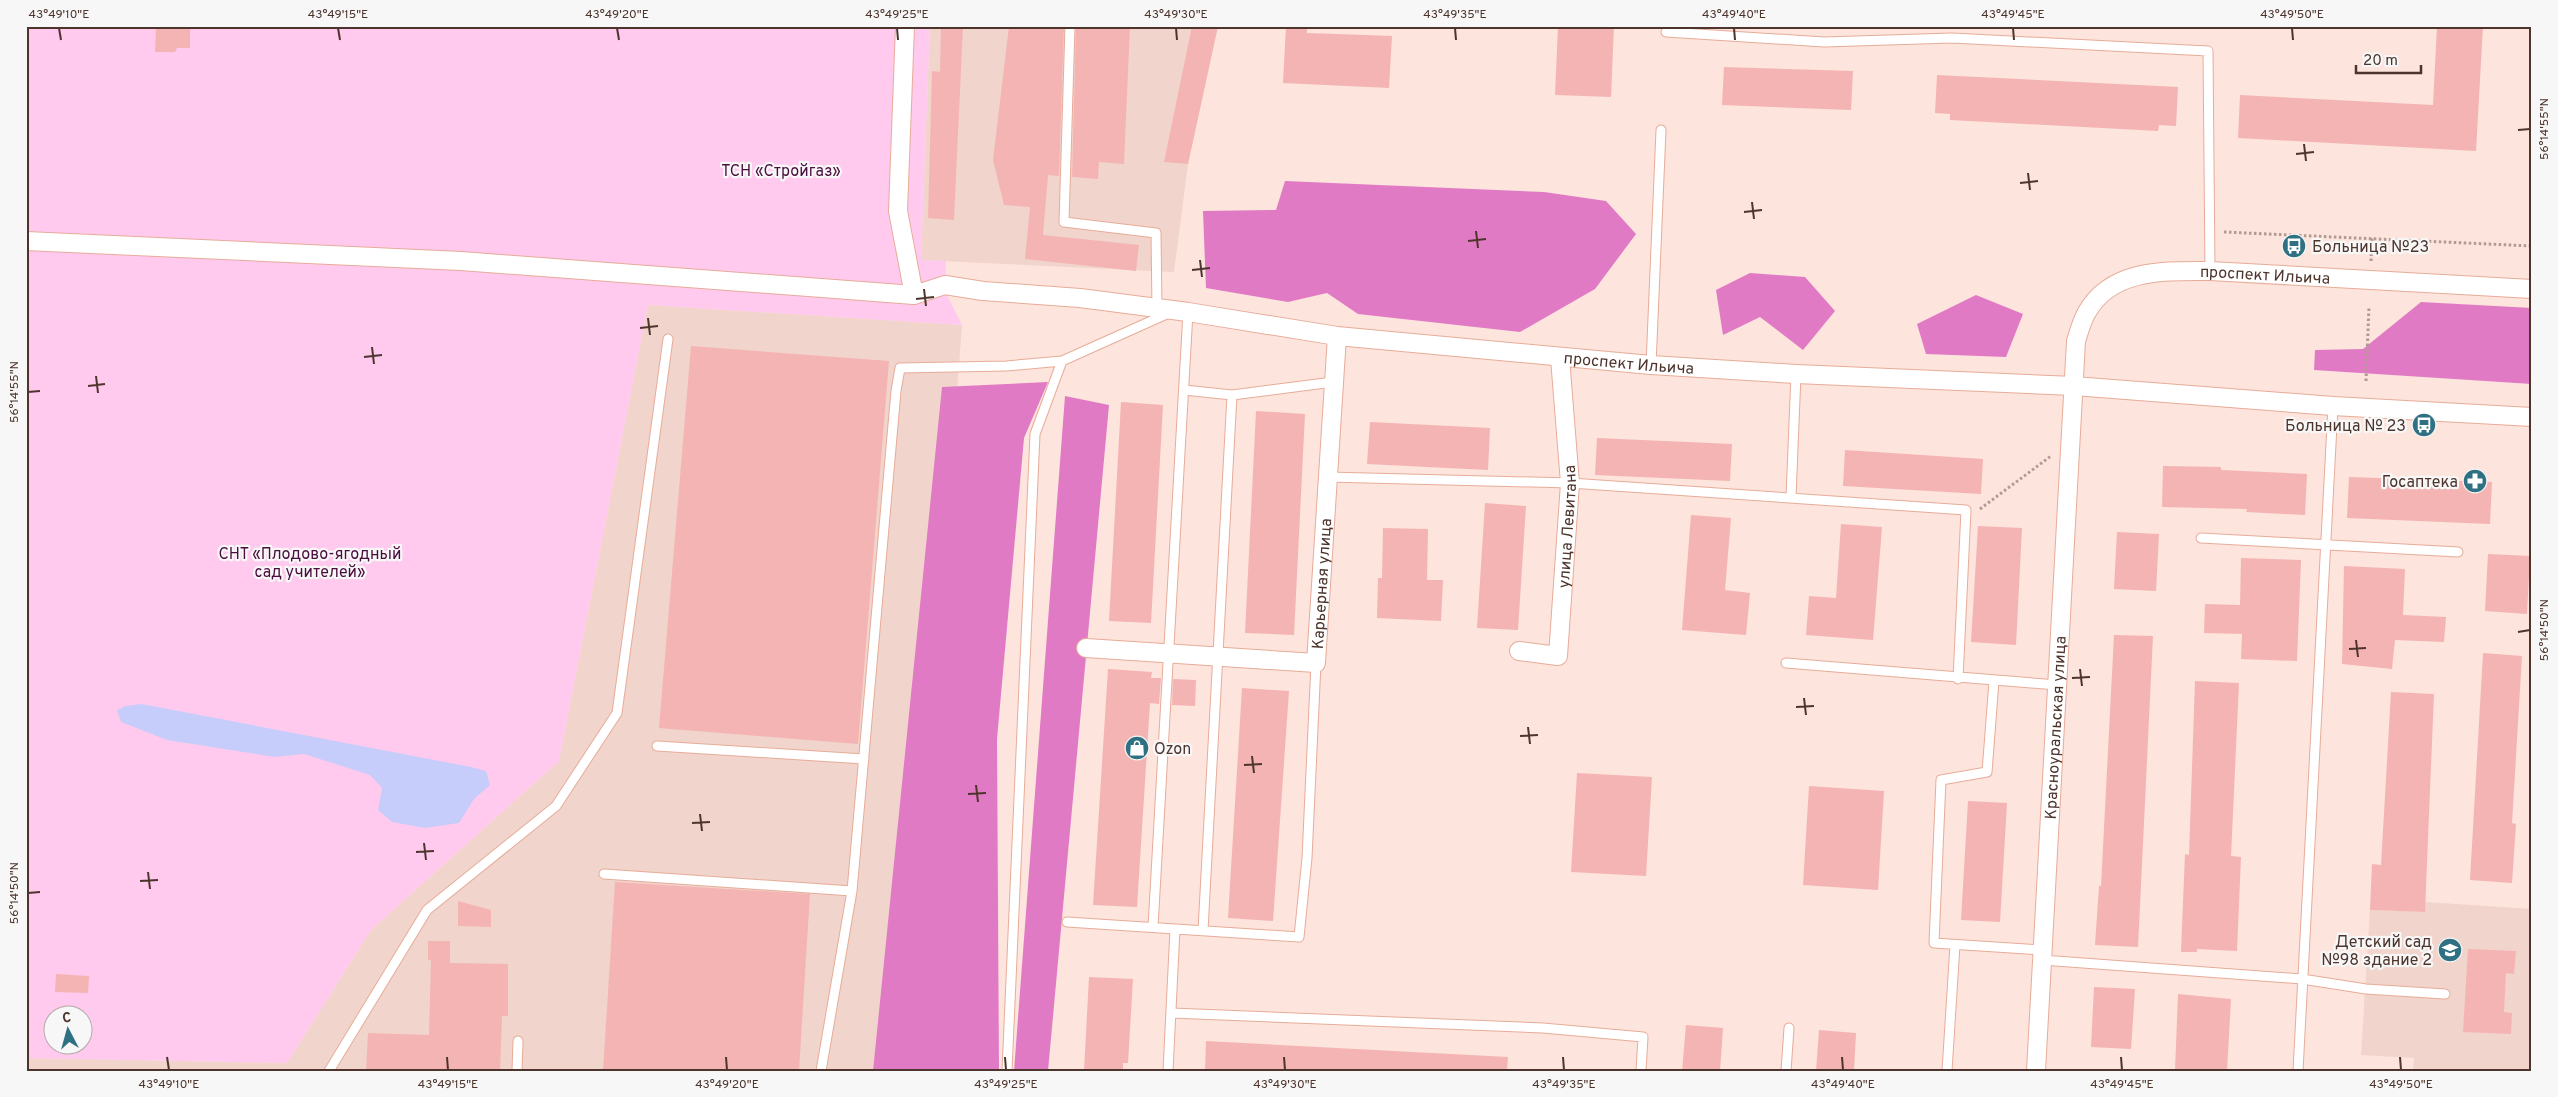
<svg xmlns="http://www.w3.org/2000/svg" width="2558" height="1097" font-family="Overpass,sans-serif">
<rect width="100%" height="100%" fill="#fde4dc"/>
<path fill="#f1d4cb" d="M 930,26 L 1218,26 L 1188,164 L 1174,272 L 921,260 Z
M 648,305 L 962,325 L 906,1071 L 26,1071 L 26,1058 L 287,1063 L 371,930 L 559,761 Z
M 2425,902 L 2532,909 L 2532,1071 L 2413,1071 L 2414,1058 L 2361,1055 L 2370,910 L 2425,912 Z"/>
<path fill="#ffcaee" fill-rule="evenodd" d="M 26,26 L 930,26 L 921,260 L 946,261 L 945,291 L 962,325 L 648,305 L 559,761 L 371,930 L 287,1063 L 26,1058 ZM 52,1014 L 82,1014 L 82,1044 L 52,1044 Z"/>
<path fill="#e17ac5" d="M 1285,181 L 1544,192 L 1606,201 L 1636,234 L 1595,289 L 1520,332 L 1358,314 L 1327,293 L 1288,302 L 1206,288 L 1203,211 L 1276,210 Z
M 1750,273 L 1805,277 L 1835,311 L 1803,350 L 1760,317 L 1723,335 L 1716,290 Z
M 1976,295 L 2023,314 L 2006,357 L 1926,354 L 1917,324 Z
M 2421,302 L 2532,308 L 2532,384 L 2314,370 L 2315,350 L 2363,349 Z
M 1048,382 L 1024,438 L 997,739 L 999,1071 L 873,1071 L 942,387 Z
M 1065,396 L 1109,405 L 1048,1071 L 1014,1071 Z"/>
<path fill="#c7cdfa" d="M 142,704 L 471,767 L 486,771 L 490,785 L 474,799 L 459,823 L 425,828 L 392,822 L 378,810 L 382,788 L 370,775 L 304,754 L 275,757 L 167,740 L 121,722 L 117,710 L 125,706 Z"/>
<path fill="#f4b4b4" d="M 156,26 L 190,26 L 190,48 L 177,48 L 175,52 L 155,52 Z
M 941,26 L 963,26 L 954,220 L 928,218 L 932,71 L 940,72 Z
M 1009,26 L 1064,26 L 1059,176 L 1048,175 L 1043,235 L 1139,245 L 1136,271 L 1025,259 L 1030,207 L 1004,205 L 993,160 Z
M 1076,26 L 1130,26 L 1124,164 L 1099,162 L 1098,179 L 1072,177 Z
M 1192,26 L 1218,26 L 1188,164 L 1164,162 Z
M 1286,26 L 1307,26 L 1307,33 L 1392,36 L 1389,88 L 1283,83 Z
M 1558,26 L 1614,26 L 1611,97 L 1555,95 Z
M 2437,26 L 2483,26 L 2476,151 L 2238,138 L 2240,95 L 2433,105 Z
M 1724,67 L 1853,71 L 1851,110 L 1722,105 Z
M 1937,75 L 2178,87 L 2176,126 L 2159,125 L 2158,131 L 1950,120 L 1950,114 L 1935,113 Z
M 691,346 L 889,361 L 858,744 L 659,728 Z
M 1121,402 L 1163,405 L 1151,623 L 1109,621 Z
M 1256,411 L 1305,414 L 1294,635 L 1245,633 Z
M 1370,422 L 1490,428 L 1488,470 L 1367,464 Z
M 1597,438 L 1732,444 L 1730,481 L 1595,475 Z
M 1845,450 L 1983,459 L 1981,494 L 1843,486 Z
M 2163,466 L 2221,467 L 2221,470 L 2307,474 L 2305,515 L 2246,512 L 2247,509 L 2162,507 Z
M 2349,477 L 2492,482 L 2490,524 L 2347,518 Z
M 1485,503 L 1526,506 L 1518,630 L 1477,628 Z
M 1691,515 L 1731,518 L 1725,590 L 1750,593 L 1746,635 L 1682,630 Z
M 1841,524 L 1882,527 L 1873,640 L 1806,635 L 1809,596 L 1836,598 Z
M 1978,526 L 2022,528 L 2016,645 L 1971,642 Z
M 1383,528 L 1428,529 L 1427,580 L 1443,580 L 1441,621 L 1377,618 L 1378,578 L 1382,578 Z
M 2117,532 L 2159,534 L 2156,591 L 2114,589 Z
M 2488,554 L 2530,556 L 2527,614 L 2485,611 Z
M 2241,558 L 2301,560 L 2297,661 L 2241,659 L 2242,634 L 2204,633 L 2205,604 L 2240,605 Z
M 2344,566 L 2405,569 L 2403,615 L 2446,617 L 2444,642 L 2395,640 L 2392,669 L 2342,664 Z
M 2114,635 L 2153,636 L 2138,947 L 2095,945 L 2099,886 L 2101,886 Z
M 2483,653 L 2522,656 L 2512,823 L 2516,824 L 2512,883 L 2470,880 Z
M 1108,669 L 1152,672 L 1151,678 L 1161,678 L 1159,704 L 1150,703 L 1137,907 L 1093,905 Z
M 1173,679 L 1196,680 L 1195,706 L 1172,705 Z
M 2195,681 L 2239,683 L 2231,856 L 2241,857 L 2237,951 L 2197,949 L 2197,952 L 2181,952 L 2185,854 L 2189,855 Z
M 1242,688 L 1289,691 L 1273,921 L 1228,918 Z
M 2391,692 L 2434,694 L 2425,912 L 2370,910 L 2372,864 L 2381,865 Z
M 1577,773 L 1652,777 L 1646,876 L 1571,872 Z
M 1809,786 L 1884,791 L 1878,890 L 1803,885 Z
M 1968,801 L 2007,803 L 2000,922 L 1961,920 Z
M 615,882 L 810,894 L 799,1071 L 603,1071 Z
M 458,901 L 491,910 L 491,927 L 458,926 Z
M 428,941 L 450,941 L 450,963 L 508,964 L 508,1016 L 502,1016 L 500,1071 L 366,1071 L 368,1033 L 429,1035 L 431,960 L 428,960 Z
M 2468,949 L 2516,951 L 2514,974 L 2506,973 L 2504,1012 L 2512,1013 L 2511,1034 L 2463,1032 Z
M 56,974 L 89,976 L 88,993 L 55,992 Z
M 1089,977 L 1133,979 L 1128,1063 L 1123,1063 L 1123,1071 L 1084,1071 Z
M 2094,987 L 2135,989 L 2131,1049 L 2091,1047 Z
M 2178,994 L 2231,999 L 2227,1071 L 2175,1071 Z
M 1686,1025 L 1723,1028 L 1720,1071 L 1682,1071 Z
M 1819,1030 L 1856,1033 L 1854,1071 L 1816,1071 Z
M 1206,1041 L 1508,1057 L 1507,1071 L 1205,1071 Z"/>
<g fill="none" stroke-linecap="round" stroke-linejoin="round">
<g stroke="#e7ac99" stroke-width="11">
<path id="service" d="M 1070,26 L 1064,222 L 1156,233 L 1157,309
M 1666,32 L 1824,42 L 1952,38 L 2208,51 L 2210,271
M 1651,365 L 1661,130
M 1184,390 L 1232,395 L 1203,930
M 1232,395 L 1333,382
M 1327,477 L 1570,483 L 1966,510 L 1958,679
M 1791,497 L 1796,374
M 2201,538 L 2458,552
M 1786,663 L 2057,685
M 1994,681 L 1987,772 L 1941,780 L 1934,943 L 2043,950
M 657,746 L 864,759
M 604,874 L 852,891
M 1067,922 L 1299,937 L 1307,858 L 1316,663
M 1153,927 L 1188,312
M 2042,960 L 2302,979 L 2366,989 L 2445,994
M 1171,1013 L 1543,1028 L 1643,1037 L 1641,1071
M 329,1071 L 427,910 L 556,806 L 617,713 L 668,339
M 517,1071 L 518,1041
M 821,1071 L 852,891 L 896,391 L 900,368 L 1006,366 L 1062,361 L 1169,313
M 1007,1071 L 1035,434 L 1062,361
M 1168,1071 L 1175,929
M 1786,1071 L 1789,1028
M 1947,1071 L 1955,945
M 2298,1071 L 2333,406"/>
</g>
<g stroke="#e7ac99" stroke-width="20">
<g id="minor">
<path d="M 905,26 L 898,211 L 914,295"/>
<path id="s1" d="M 26,241 L 461,261 L 914,295 L 945,285 L 983,291 L 1080,298 L 1188,312 L 1337,336 L 1651,365 L 1796,374 L 2074,386 L 2333,406 L 2532,417"/>
<path id="s2" d="M 1086,648 L 1316,663 L 1337,336"/>
<path id="s3" d="M 1519,651 L 1558,656 L 1570,483 L 1560,358"/>
<path id="s4" d="M 2036,1071 L 2076,341 C 2079,332 2082,320 2087,312 C 2112,268 2166,271 2210,271 L 2532,289"/>
</g>
</g>
<path stroke="#b29a92" stroke-width="3" stroke-dasharray="2.5 2.5" stroke-linecap="butt" d="M 2224,232 L 2532,246
M 2371,261 L 2372,237
M 2366,381 L 2369,307
M 1980,509 L 2051,456"/>
<use href="#service" stroke="#fff" stroke-width="9"/>
<use href="#minor" stroke="#fff" stroke-width="18"/>
</g>
<path fill="none" stroke="#4d352d" stroke-width="2" d="M 59,28 L 61,40M 338,28 L 340,40M 617,28 L 619,40M 897,28 L 898,40M 1176,28 L 1177,40M 1455,28 L 1456,40M 1734,28 L 1735,40M 2013,28 L 2014,40M 2292,28 L 2293,40M 2518,130 L 2530,129M 2304,144 L 2306,161M 2296,154 L 2314,152M 2028,173 L 2030,190M 2020,183 L 2038,181M 1752,202 L 1754,219M 1744,212 L 1762,210M 1476,231 L 1478,248M 1468,241 L 1486,239M 1200,260 L 1202,277M 1192,270 L 1210,268M 924,289 L 926,306M 916,299 L 934,297M 648,318 L 650,335M 640,328 L 658,326M 372,347 L 374,364M 364,357 L 382,355M 96,376 L 98,393M 88,386 L 105,384M 28,392 L 40,391M 2518,632 L 2530,630M 2356,640 L 2358,657M 2349,649 L 2366,648M 2080,669 L 2082,686M 2072,678 L 2090,677M 1804,698 L 1806,715M 1796,707 L 1814,706M 1528,727 L 1530,744M 1520,736 L 1538,735M 1252,756 L 1254,773M 1244,765 L 1262,764M 976,785 L 978,802M 968,794 L 986,793M 700,814 L 702,831M 692,823 L 710,822M 424,843 L 426,860M 416,852 L 434,851M 148,872 L 150,889M 140,881 L 158,880M 28,893 L 40,892M 167,1057 L 169,1070M 447,1057 L 448,1070M 726,1057 L 727,1070M 1005,1057 L 1006,1070M 1284,1057 L 1285,1070M 1563,1057 L 1564,1070M 1842,1057 L 1843,1070M 2121,1057 L 2122,1070M 2400,1057 L 2401,1070"/>
<defs>
<g id="bus-disc" transform="scale(1.25)"><circle r="9.5" fill="#2f7183" stroke="#f7f7f7"/><path d="M-5-6H5V4H4V6H2V4H-2V6H-4V4H-5ZM-3.5-4V0h7V-4ZM-3.5 1.2v1.5H-2V1.2ZM2 1.2v1.5H3.5V1.2Z" fill="#fff"/></g>
<g id="pharmacy-disc" transform="scale(1.25)"><circle r="9.5" fill="#2f7183" stroke="#f7f7f7"/><path d="M-2-6h4v4h4v4h-4v4h-4v-4h-4v-4h4Z" fill="#fff"/></g>
<g id="shop-disc" transform="scale(1.25)"><circle r="9.5" fill="#2f7183" stroke="#f7f7f7"/><path d="M-5-2.5h2.3a2.7 3.5 0 0 1 5.4 0H5L5.5 6h-11ZM-1.5-2.5h3a1.5 2.3 0 0 0-3 0Z" fill="#fff"/></g>
<g id="school-disc" transform="scale(1.25)"><circle r="9.5" fill="#2f7183" stroke="#f7f7f7"/><path d="M0-5L7-2L0 1L-7-2ZM-4 1L0 2.5L4 1V4Q0 6-4 4Z" fill="#fff"/></g>
</defs>
<g fill-rule="evenodd">
<use href="#bus-disc" x="2294" y="246"/>
<use href="#bus-disc" x="2424" y="425"/>
<use href="#pharmacy-disc" x="2475" y="481"/>
<use href="#shop-disc" x="1137" y="748"/>
<use href="#school-disc" x="2450" y="950"/>
</g>
<g text-anchor="middle" stroke-width="4.5" stroke-linejoin="round" paint-order="stroke">
<g font-size="16" fill="#4b0c3e" stroke="#f7f7f7">
<text x="781" y="176">ТСН «Стройгаз»</text>
<text x="310" y="559">СНТ «Плодово-ягодный<tspan x="310" dy="18">сад учителей»</tspan></text>
</g>
<g font-size="16" fill="#4d352d" stroke="#f7f7f7" text-anchor="end">
<text x="2312" y="252" text-anchor="start">Больница №23</text>
<text x="2406" y="431">Больница № 23</text>
<text x="2458" y="487">Госаптека</text>
<text x="1154" y="754" text-anchor="start">Ozon</text>
<text x="2432" y="947">Детский сад<tspan x="2432" dy="18">№98 здание 2</tspan></text>
</g>
<g font-size="16" fill="#4d352d" stroke="#f7f7f7">
<text dy="6" stroke="none"><textPath href="#s4" startOffset="954">проспект Ильича</textPath></text>
<text dy="6" stroke="none"><textPath href="#s1" startOffset="1611">проспект Ильича</textPath></text>
<text dy="6" stroke="none"><textPath href="#s3" startOffset="169">улица Левитана</textPath></text>
<text dy="6" stroke="none"><textPath href="#s2" startOffset="310">Карьерная улица</textPath></text>
<text dy="6" stroke="none"><textPath href="#s4" startOffset="344">Красноуральская улица</textPath></text>
</g>
</g>
<rect width="2558" height="1097" fill="none" stroke="#f7f7f7" stroke-width="55"/>
<g transform="translate(68 1030) rotate(354)"><circle r="24" fill="#f7f7f7" stroke="#b3a9a6"/>
<path d="M0-4L9 19L0 12L-9 19Z" fill="#2f7183"/>
<text y="-8" font-size="14" font-weight="bold" text-anchor="middle" fill="#4d352d">С</text>
</g>
<path d="M2356 65v8h65v-8" fill="none" stroke="#4d352d" stroke-width="2.5"/>
<text x="2363" y="65" font-size="15" fill="#4d352d" stroke="#f7f7f7" stroke-width="4" paint-order="stroke">20 m</text>
<rect x="28" y="28" width="2502" height="1042" fill="none" stroke="#4d352d" stroke-width="2"/>
<g font-size="12" text-anchor="middle" fill="#4d352d">
<text x="59" y="18">43°49'10"E</text>
<text x="338" y="18">43°49'15"E</text>
<text x="617" y="18">43°49'20"E</text>
<text x="897" y="18">43°49'25"E</text>
<text x="1176" y="18">43°49'30"E</text>
<text x="1455" y="18">43°49'35"E</text>
<text x="1734" y="18">43°49'40"E</text>
<text x="2013" y="18">43°49'45"E</text>
<text x="2292" y="18">43°49'50"E</text>
<text transform="translate(2544 129) rotate(-90)" y="4">56°14'55"N</text>
<text transform="translate(14 392) rotate(-90)" y="4">56°14'55"N</text>
<text transform="translate(2544 630) rotate(-90)" y="4">56°14'50"N</text>
<text transform="translate(14 893) rotate(-90)" y="4">56°14'50"N</text>
<text x="169" y="1088">43°49'10"E</text>
<text x="448" y="1088">43°49'15"E</text>
<text x="727" y="1088">43°49'20"E</text>
<text x="1006" y="1088">43°49'25"E</text>
<text x="1285" y="1088">43°49'30"E</text>
<text x="1564" y="1088">43°49'35"E</text>
<text x="1843" y="1088">43°49'40"E</text>
<text x="2122" y="1088">43°49'45"E</text>
<text x="2401" y="1088">43°49'50"E</text>
</g>
</svg>
